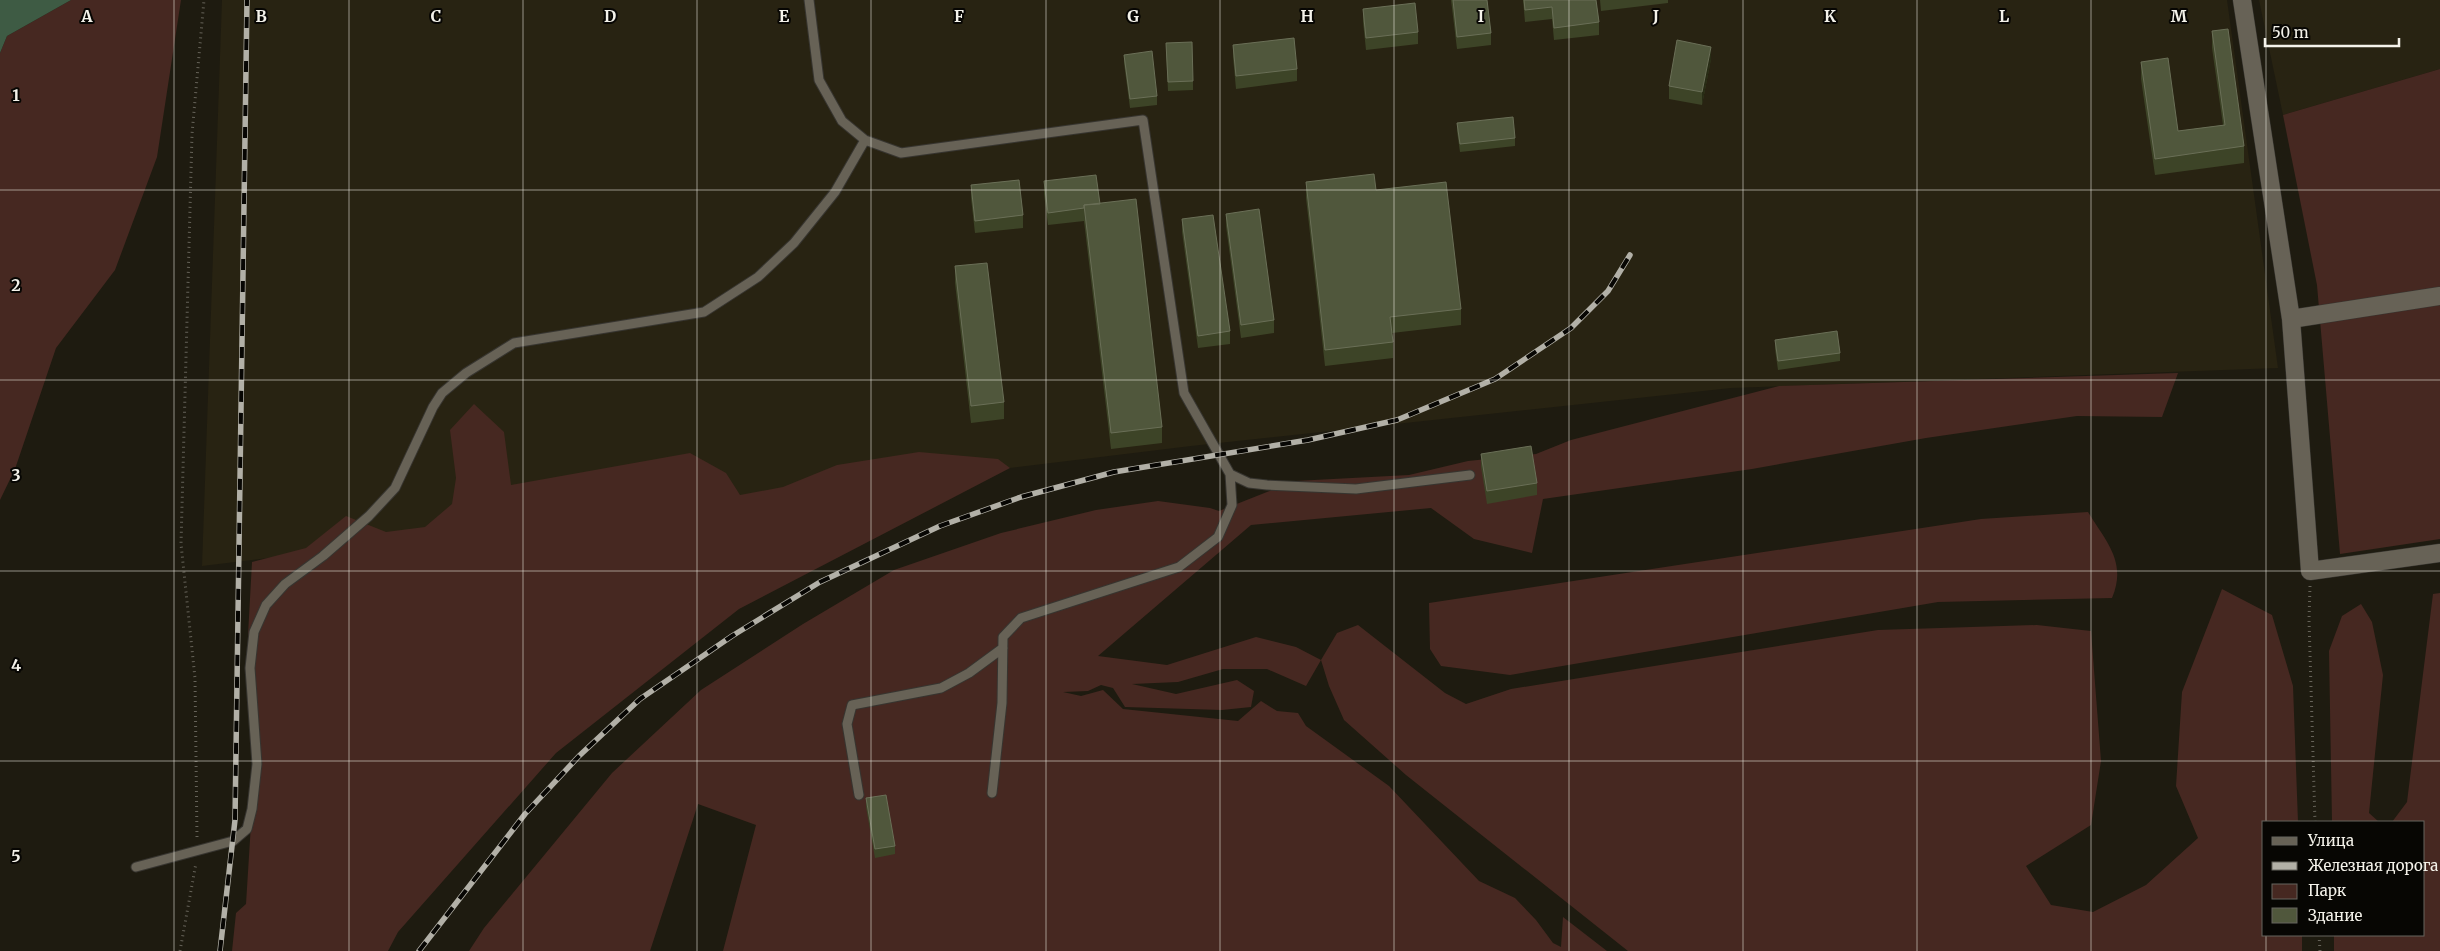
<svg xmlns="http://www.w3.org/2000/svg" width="2440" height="951" font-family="Merriweather,serif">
<rect width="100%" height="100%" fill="#1e1b10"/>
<path fill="#282312" d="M 222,0 L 2227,0 L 2278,368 L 1731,388 L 1191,446 L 202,566 Z
M 2259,0 L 2440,0 L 2440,69 L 2283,115 Z"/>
<path fill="#462821" d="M 71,0 L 181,0 L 157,157 L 115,270 L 56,348 L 15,469 L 0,500 L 0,53 L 7,36 Z
M 2440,69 L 2440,539 L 2340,554 L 2317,285 L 2283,115 Z
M 2178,373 L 2162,417 L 2077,416 L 1926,438 L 1752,469 L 1543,499 L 1532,553 L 1474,539 L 1431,508 L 1251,525 L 1098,656 L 1167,665 L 1256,637 L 1296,647 L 1321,660 L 1337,633 L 1358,625 L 1445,693 L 1466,704 L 1511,689 L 1878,630 L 2037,625 L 2091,631 L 2101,761 L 2091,825 L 2026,866 L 2051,905 L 2093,912 L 2146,885 L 2198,838 L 2176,786 L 2182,692 L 2222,589 L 2272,615 L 2293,686 L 2298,822 L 2264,822 L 2264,935 L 2302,935 L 2302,951 L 1628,951 L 1406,775 L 1344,720 L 1329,686 L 1321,660 L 1306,686 L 1267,669 L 1223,669 L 1178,682 L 1132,684 L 1176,694 L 1237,680 L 1254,691 L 1251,707 L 1222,710 L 1125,707 L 1113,688 L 1101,685 L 1088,691 L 1063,692 L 1081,696 L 1103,690 L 1123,709 L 1238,721 L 1261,701 L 1277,711 L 1298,713 L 1306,726 L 1389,786 L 1479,881 L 1515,898 L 1536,920 L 1553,943 L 1561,947 L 1563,917 L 1607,951 L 723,951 L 756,825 L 698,804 L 650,951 L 469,951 L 484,928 L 612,773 L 701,690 L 803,624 L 894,570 L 1001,533 L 1096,510 L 1158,501 L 1210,508 L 1219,511 L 1295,481 L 1409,475 L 1468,461 L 1536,454 L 1571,440 L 1779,386 Z
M 474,404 L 504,432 L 511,485 L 690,453 L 726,473 L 740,495 L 783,487 L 837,465 L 919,452 L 998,459 L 1010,468 L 739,609 L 556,753 L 398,932 L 388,951 L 232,951 L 236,913 L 246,904 L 253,792 L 248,635 L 252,562 L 306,548 L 346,516 L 386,532 L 425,527 L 452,504 L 456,478 L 450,430 Z
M 2088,512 C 2107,543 2127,562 2112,598 L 1938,602 L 1510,675 L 1441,666 L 1430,649 L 1429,603 L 1981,519 Z
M 2440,593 L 2440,951 L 2334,951 L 2334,935 L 2424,935 L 2424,822 L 2392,822 L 2407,802 L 2433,594 Z
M 2361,604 L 2372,622 L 2383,675 L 2369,813 L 2379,822 L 2332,822 L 2329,651 L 2342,616 Z"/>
<path fill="#3e5b44" d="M 0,0 L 71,0 L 7,36 L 0,53 Z"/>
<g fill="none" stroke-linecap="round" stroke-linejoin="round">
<g stroke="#373530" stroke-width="11">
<path id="lane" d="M 809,0 L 819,80 L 842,121 L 865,140 L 901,153 L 1143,120 L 1184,393 L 1230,474 L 1249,483 L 1267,485 L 1356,489 L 1470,475
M 992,793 L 1002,703 L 1003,637 L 1021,618 L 1179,567 L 1218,537 L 1232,505 L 1230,474
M 859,795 L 847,724 L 852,705 L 941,688 L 969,673 L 1003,648
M 136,867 L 233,841 L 247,829 L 252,809 L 257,764 L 250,668 L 254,632 L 266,605 L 285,584 L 323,556 L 369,516 L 395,488 L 433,407 L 442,393 L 466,373 L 514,343 L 704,312 L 758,277 L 794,243 L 835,192 L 865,140"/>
</g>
<g stroke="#373530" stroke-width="19">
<path id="street" d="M 2242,0 L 2291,319 L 2310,571 L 2440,553
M 2291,319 L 2440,296"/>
</g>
<path stroke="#666359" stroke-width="3" stroke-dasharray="1 4" stroke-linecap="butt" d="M 2310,586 L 2309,620 L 2315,822
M 197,837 L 195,678 L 181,544 L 192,134 L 204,0
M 2319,935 L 2320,951
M 180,951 L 196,863"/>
<use href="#lane" stroke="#676256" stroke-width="9"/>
<use href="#street" stroke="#676256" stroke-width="18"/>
<g stroke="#b2b0a7" stroke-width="5.5">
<path id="rail" d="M 220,951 L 235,820 L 247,0
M 419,951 L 525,814 L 579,756 L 640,699 L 732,636 L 820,582 L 940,526 L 1021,497 L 1114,472 L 1308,440 L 1397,420 L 1495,379 L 1571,328 L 1608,291 L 1630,255"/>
</g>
<use href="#rail" stroke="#070603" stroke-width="4" stroke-dasharray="11" stroke-linecap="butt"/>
</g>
<path fill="#3d4427" d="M 1451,0 L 1487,0 L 1491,33 L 1491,45 L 1457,49 Z
M 1523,0 L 1596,0 L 1599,22 L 1599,35 L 1554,40 L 1552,19 L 1525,22 Z
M 1600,0 L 1668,0 L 1668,3 L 1601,11 Z
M 1363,9 L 1418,32 L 1418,44 L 1366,50 L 1363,22 Z
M 2212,31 L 2244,146 L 2244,163 L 2155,175 L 2141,79 L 2141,62 L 2178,131 L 2223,125 L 2212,48 Z
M 1233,45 L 1297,69 L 1297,81 L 1236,89 L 1233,57 Z
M 1166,51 L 1193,81 L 1193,90 L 1168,91 Z
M 1124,55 L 1157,96 L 1157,105 L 1130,108 L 1124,63 Z
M 1711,59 L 1702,105 L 1669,99 L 1669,86 Z
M 1457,123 L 1515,138 L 1515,146 L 1460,152 L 1457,131 Z
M 1044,181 L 1100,204 L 1162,427 L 1162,443 L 1111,449 L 1084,221 L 1048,225 L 1044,194 Z
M 1306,182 L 1376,190 L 1461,309 L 1461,325 L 1392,333 L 1393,342 L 1393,358 L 1325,366 L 1306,198 Z
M 971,185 L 1023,215 L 1023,228 L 975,233 L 971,198 Z
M 1226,214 L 1274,320 L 1274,333 L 1241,338 L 1226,226 Z
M 1182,219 L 1230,331 L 1230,344 L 1198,348 L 1182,232 Z
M 955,266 L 1004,402 L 1004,419 L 971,423 L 955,283 Z
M 1775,340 L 1840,353 L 1840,361 L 1778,370 L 1775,349 Z
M 1481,454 L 1537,483 L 1537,495 L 1487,504 L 1481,467 Z
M 866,798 L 895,846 L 895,854 L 875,858 L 866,807 Z"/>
<path fill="#282c15" d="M 1711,47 L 1711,59 L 1702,105 L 1702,92 Z"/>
<path fill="#50573c" stroke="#6a6f57" d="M 1453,0 L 1487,0 L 1491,33 L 1457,37 Z
M 1524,0 L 1596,0 L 1599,22 L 1554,28 L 1552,7 L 1525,10 Z
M 1415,3 L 1418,32 L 1366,38 L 1363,9 Z
M 2228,29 L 2244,146 L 2155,159 L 2141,62 L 2168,58 L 2178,131 L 2225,125 L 2212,31 Z
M 1294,38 L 1297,69 L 1236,76 L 1233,45 Z
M 1677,40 L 1711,47 L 1702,92 L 1669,86 Z
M 1192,42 L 1193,81 L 1168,82 L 1166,43 Z
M 1152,51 L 1157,96 L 1130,99 L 1124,55 Z
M 1513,117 L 1515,138 L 1460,144 L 1457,123 Z
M 1374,174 L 1376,190 L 1446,182 L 1461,309 L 1390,317 L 1393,342 L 1325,350 L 1306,182 Z
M 1096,175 L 1100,204 L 1084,205 L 1084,208 L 1048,213 L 1044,181 Z
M 1019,180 L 1023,215 L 975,221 L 971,185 Z
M 1136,199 L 1162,427 L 1111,433 L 1084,205 Z
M 1259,209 L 1274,320 L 1241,325 L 1226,214 Z
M 1213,215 L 1230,331 L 1198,336 L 1182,219 Z
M 987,263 L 1004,402 L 971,406 L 955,266 Z
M 1837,331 L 1840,353 L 1778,361 L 1775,340 Z
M 1531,446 L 1537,483 L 1487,491 L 1481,454 Z
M 886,795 L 895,846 L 875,849 L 866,798 Z"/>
<path fill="none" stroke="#f4f2ea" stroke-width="1" stroke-opacity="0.55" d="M 174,0 L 174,951M 349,0 L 349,951M 523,0 L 523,951M 697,0 L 697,951M 871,0 L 871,951M 1046,0 L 1046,951M 1220,0 L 1220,951M 1394,0 L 1394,951M 1569,0 L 1569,951M 1743,0 L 1743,951M 1917,0 L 1917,951M 2091,0 L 2091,951M 2266,0 L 2266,822M 0,190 L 2440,190M 0,380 L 2440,380M 0,571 L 2440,571M 0,761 L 2440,761M 2266,935 L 2266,951"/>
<g font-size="16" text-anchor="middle" font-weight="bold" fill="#f4f2ea" stroke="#070603" stroke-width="4" stroke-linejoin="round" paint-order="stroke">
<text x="87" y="22">A</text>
<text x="261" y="22">B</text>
<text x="436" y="22">C</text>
<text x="610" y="22">D</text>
<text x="784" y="22">E</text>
<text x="959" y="22">F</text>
<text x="1133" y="22">G</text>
<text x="1307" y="22">H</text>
<text x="1481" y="22">I</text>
<text x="1656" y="22">J</text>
<text x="1830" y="22">K</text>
<text x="2004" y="22">L</text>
<text x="2179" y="22">M</text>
<text x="16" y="101">1</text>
<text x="16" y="291">2</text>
<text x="16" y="481">3</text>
<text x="16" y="671">4</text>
<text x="16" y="862">5</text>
</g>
<rect x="2262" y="821" width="162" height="115" fill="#070603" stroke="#66645f"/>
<rect x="2272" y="837" width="25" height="8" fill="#676256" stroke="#66645f"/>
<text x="2308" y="846" font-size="15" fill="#f4f2ea">Улица</text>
<rect x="2272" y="862" width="25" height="8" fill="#b2b0a7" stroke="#66645f"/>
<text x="2308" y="871" font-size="15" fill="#f4f2ea">Железная дорога</text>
<rect x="2272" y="884" width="25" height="15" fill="#462821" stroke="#66645f"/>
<text x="2308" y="896" font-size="15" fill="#f4f2ea">Парк</text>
<rect x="2272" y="908" width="25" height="15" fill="#50573c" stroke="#66645f"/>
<text x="2308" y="921" font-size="15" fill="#f4f2ea">Здание</text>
<path d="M2265 38v8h134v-8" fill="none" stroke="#f4f2ea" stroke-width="2.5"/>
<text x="2272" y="38" font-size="15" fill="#f4f2ea" stroke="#070603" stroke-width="4" paint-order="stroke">50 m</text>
</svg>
